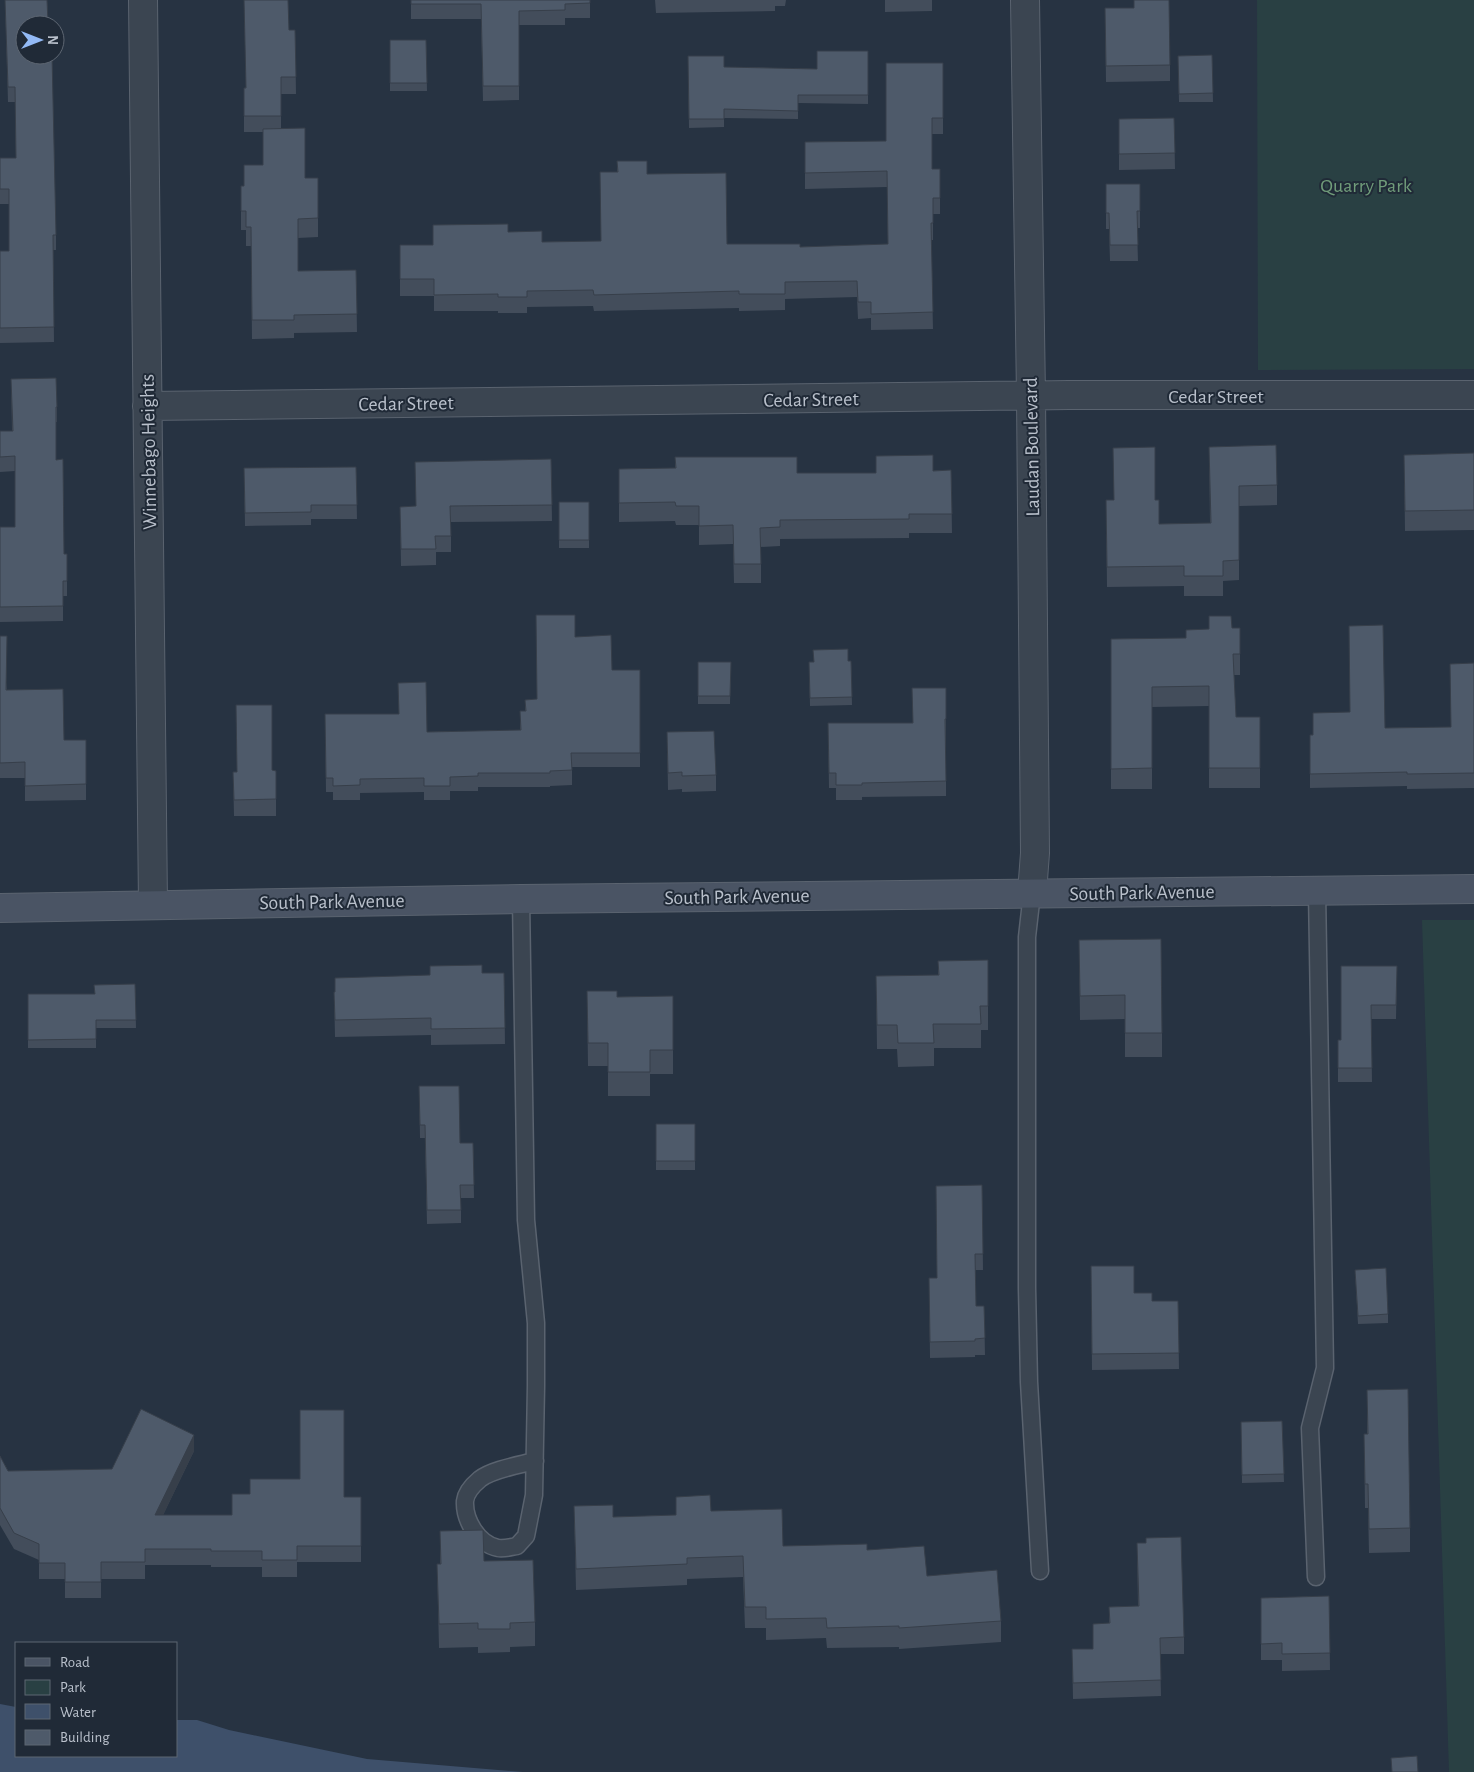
<svg xmlns="http://www.w3.org/2000/svg" width="1474" height="1772" font-family="'Alegreya Sans',sans-serif">
<rect width="100%" height="100%" fill="#273342"/>
<path fill="#294043" d="M 1257,0 L 1474,0 L 1474,369 L 1258,370 Z
M 1422,920 L 1474,920 L 1474,1772 L 1449,1772 Z"/>
<path fill="#3e506a" d="M 0,1704 L 16,1707 L 16,1756 L 176,1756 L 176,1720 L 197,1720 L 229,1730 L 367,1759 L 523,1772 L 0,1772 Z"/>
<g fill="none" stroke-linecap="round" stroke-linejoin="round">
<g stroke="#5a636f" stroke-width="19">
<path id="service" d="M 1032,893 L 1027,937 L 1027,1288 L 1029,1382 L 1040,1571
M 521,899 L 526,1220 L 536,1323 L 536,1386 L 534,1495 L 526,1536 L 517,1546 C 511,1547 504,1549 498,1548 C 478,1544 464,1520 465,1501 C 466,1492 474,1484 480,1479 C 493,1469 520,1465 535,1461
M 1316,1577 L 1310,1428 L 1325,1368 L 1317,891"/>
</g>
<g stroke="#5a636f" stroke-width="30">
<path id="minor" d="M 143,0 L 153,904
M 1025,0 L 1031,396 L 1035,853 L 1032,893
M 147,406 L 1069,395 L 1474,395"/>
</g>
<g stroke="#5a636f" stroke-width="30">
<path id="secondary" d="M 0,908 L 521,899 L 1474,889"/>
</g>
<use href="#service" stroke="#3b4551" stroke-width="16"/>
<use href="#minor" stroke="#3b4551" stroke-width="28"/>
<use href="#secondary" stroke="#4a5464" stroke-width="28"/>
</g>
<path fill="#434d5b" d="M 5,0 L 47,0 L 56,235 L 56,250 L 53,250 L 54,342 L 0,343 L 0,251 L 9,251 L 9,204 L 0,204 L 0,158 L 16,158 L 15,102 L 8,102 Z
M 411,0 L 590,0 L 590,18 L 565,18 L 565,25 L 519,25 L 519,100 L 483,101 L 481,19 L 411,19 Z
M 655,0 L 786,0 L 785,6 L 775,6 L 775,11 L 656,13 Z
M 885,0 L 932,0 L 932,11 L 885,12 Z
M 1105,8 L 1170,65 L 1170,81 L 1106,82 Z
M 289,30 L 295,30 L 296,94 L 281,94 L 281,128 L 305,178 L 318,178 L 318,237 L 298,238 L 298,271 L 356,270 L 357,332 L 294,333 L 294,338 L 252,339 L 251,246 L 246,246 L 246,230 L 241,230 L 241,186 L 244,186 L 263,165 L 263,132 L 244,132 L 244,88 L 245,88 Z
M 390,40 L 426,40 L 427,91 L 390,91 Z
M 868,51 L 868,104 L 798,103 L 798,119 L 724,118 L 724,127 L 689,128 L 688,56 L 724,67 L 817,69 Z
M 1212,55 L 1213,102 L 1179,102 L 1178,56 Z
M 943,63 L 943,134 L 932,134 L 932,169 L 940,198 L 940,214 L 933,214 L 933,240 L 931,240 L 933,329 L 871,330 L 871,318 L 858,319 L 857,297 L 785,299 L 785,310 L 739,311 L 739,308 L 594,311 L 593,306 L 527,307 L 527,313 L 498,313 L 498,311 L 434,311 L 434,296 L 400,296 L 400,245 L 433,245 L 508,232 L 542,242 L 601,241 L 617,172 L 617,161 L 647,174 L 727,244 L 800,247 L 888,244 L 887,187 L 805,189 L 805,142 L 886,141 Z
M 1174,118 L 1175,169 L 1119,170 L 1119,119 Z
M 1106,184 L 1140,184 L 1140,228 L 1137,228 L 1138,261 L 1110,261 L 1109,229 L 1106,229 Z
M 11,379 L 57,407 L 57,422 L 56,422 L 56,460 L 64,554 L 67,554 L 67,596 L 63,596 L 63,621 L 0,622 L 0,527 L 15,527 L 15,471 L 0,472 L 0,431 L 12,431 Z
M 1209,447 L 1277,485 L 1277,505 L 1239,506 L 1239,580 L 1223,581 L 1223,596 L 1184,596 L 1184,586 L 1107,587 L 1106,500 L 1155,500 L 1159,524 L 1210,523 Z
M 1474,453 L 1474,530 L 1405,531 L 1404,455 Z
M 675,457 L 797,473 L 876,473 L 951,470 L 952,533 L 909,533 L 909,538 L 780,539 L 780,546 L 761,547 L 761,583 L 734,583 L 733,544 L 699,545 L 699,525 L 676,525 L 675,521 L 619,522 L 619,469 L 675,468 Z
M 551,459 L 552,521 L 451,522 L 451,552 L 436,552 L 436,565 L 401,566 L 400,507 L 416,506 Z
M 356,467 L 357,519 L 311,519 L 311,525 L 245,526 L 244,468 Z
M 559,502 L 589,502 L 589,548 L 559,548 Z
M 1232,628 L 1240,628 L 1240,675 L 1234,675 L 1236,717 L 1260,717 L 1260,788 L 1209,788 L 1209,706 L 1152,707 L 1152,789 L 1111,789 L 1111,639 L 1186,638 Z
M 0,636 L 7,690 L 64,740 L 86,740 L 86,800 L 25,801 L 25,778 L 0,778 Z
M 575,637 L 612,670 L 640,670 L 640,767 L 572,767 L 572,785 L 550,786 L 550,787 L 478,787 L 478,791 L 450,791 L 450,800 L 424,800 L 424,792 L 360,793 L 360,800 L 333,800 L 333,792 L 326,792 L 325,714 L 427,732 L 520,730 L 520,711 L 525,711 L 525,700 L 537,699 Z
M 848,661 L 851,661 L 852,705 L 810,706 L 809,662 Z
M 698,662 L 731,662 L 730,704 L 698,704 Z
M 1474,663 L 1474,788 L 1407,789 L 1407,786 L 1310,788 L 1310,735 L 1385,728 L 1451,727 Z
M 946,688 L 946,796 L 862,797 L 862,800 L 836,800 L 836,788 L 829,788 L 828,723 L 912,723 Z
M 667,732 L 716,775 L 716,791 L 682,792 L 682,789 L 668,790 Z
M 272,770 L 276,771 L 276,816 L 234,816 L 233,772 Z
M 1079,940 L 1162,1033 L 1162,1057 L 1125,1057 L 1125,1019 L 1080,1020 Z
M 988,960 L 988,1030 L 981,1030 L 981,1048 L 934,1048 L 934,1066 L 898,1067 L 897,1049 L 877,1049 L 876,976 L 938,975 L 938,961 Z
M 1397,966 L 1396,1019 L 1371,1019 L 1372,1082 L 1338,1082 L 1338,1040 L 1341,1040 Z
M 482,973 L 504,973 L 505,1044 L 431,1045 L 431,1035 L 335,1037 L 334,992 L 430,975 Z
M 135,984 L 136,1028 L 96,1028 L 96,1048 L 28,1048 L 28,994 L 95,994 L 94,985 Z
M 587,991 L 617,997 L 673,996 L 673,1074 L 650,1074 L 650,1096 L 608,1096 L 608,1066 L 588,1066 Z
M 419,1086 L 460,1143 L 473,1143 L 474,1198 L 461,1198 L 461,1223 L 427,1224 L 425,1138 L 420,1138 Z
M 656,1124 L 695,1124 L 695,1170 L 656,1170 Z
M 982,1185 L 983,1270 L 975,1270 L 976,1306 L 984,1306 L 985,1355 L 975,1355 L 975,1357 L 930,1358 L 929,1278 L 937,1278 Z
M 1091,1266 L 1134,1293 L 1152,1301 L 1178,1301 L 1179,1369 L 1092,1370 Z
M 1355,1270 L 1388,1314 L 1388,1323 L 1358,1324 Z
M 1367,1390 L 1410,1528 L 1410,1552 L 1369,1553 L 1368,1508 L 1365,1508 L 1364,1434 L 1367,1434 Z
M 1282,1421 L 1284,1482 L 1242,1483 L 1241,1422 Z
M 194,1451 L 163,1515 L 232,1515 L 344,1497 L 361,1497 L 361,1562 L 297,1562 L 297,1577 L 262,1577 L 262,1567 L 211,1567 L 211,1565 L 145,1565 L 145,1579 L 101,1579 L 101,1598 L 65,1598 L 65,1579 L 39,1579 L 39,1560 L 14,1549 L 0,1525 L 0,1456 L 8,1471 L 112,1469 Z
M 676,1497 L 711,1511 L 783,1546 L 867,1550 L 927,1576 L 1001,1621 L 1001,1642 L 899,1649 L 899,1647 L 827,1648 L 826,1638 L 766,1640 L 766,1628 L 745,1628 L 743,1577 L 687,1579 L 687,1585 L 576,1590 L 574,1506 L 613,1517 L 676,1515 Z
M 440,1531 L 484,1561 L 535,1622 L 535,1646 L 510,1647 L 510,1652 L 478,1653 L 478,1647 L 439,1648 L 437,1564 L 440,1564 Z
M 1137,1543 L 1184,1637 L 1184,1654 L 1160,1654 L 1161,1696 L 1073,1699 L 1072,1649 L 1093,1649 L 1109,1623 L 1109,1607 L 1138,1606 Z
M 1329,1596 L 1330,1670 L 1282,1671 L 1282,1660 L 1261,1660 L 1261,1598 Z"/>
<path fill="#373f4a" d="M 194,1435 L 194,1451 L 155,1532 L 155,1515 Z"/>
<path fill="#4e5a6a" stroke="#373f4a" d="M 5,0 L 47,0 L 48,23 L 51,23 L 51,25 L 25,25 L 25,55 L 52,55 L 56,235 L 53,235 L 54,327 L 0,328 L 0,251 L 9,251 L 9,189 L 0,189 L 0,158 L 16,158 L 15,87 L 8,87 Z
M 244,0 L 288,0 L 289,30 L 295,30 L 296,77 L 281,77 L 281,116 L 244,116 L 244,88 L 246,88 Z
M 411,0 L 590,0 L 590,3 L 565,4 L 565,10 L 519,11 L 519,86 L 483,86 L 481,4 L 411,4 Z
M 1134,0 L 1169,0 L 1170,65 L 1106,66 L 1105,8 L 1134,8 Z
M 390,40 L 426,40 L 427,83 L 390,83 Z
M 817,51 L 868,51 L 868,95 L 798,95 L 798,111 L 724,109 L 724,119 L 689,119 L 688,56 L 724,56 L 724,67 L 817,69 Z
M 1212,55 L 1213,93 L 1179,94 L 1178,56 Z
M 886,63 L 943,63 L 943,118 L 932,118 L 932,169 L 940,169 L 940,198 L 933,198 L 933,223 L 931,223 L 933,312 L 871,314 L 871,302 L 858,302 L 857,281 L 785,282 L 785,294 L 739,294 L 739,291 L 594,295 L 593,290 L 527,291 L 527,297 L 498,297 L 498,294 L 434,295 L 434,279 L 400,279 L 400,245 L 433,245 L 433,225 L 508,224 L 508,232 L 542,231 L 542,242 L 601,241 L 600,172 L 618,172 L 617,161 L 647,161 L 647,174 L 726,173 L 727,244 L 800,244 L 800,247 L 888,244 L 887,171 L 805,173 L 805,142 L 886,141 Z
M 1174,118 L 1175,153 L 1119,154 L 1119,119 Z
M 305,128 L 305,178 L 318,178 L 318,218 L 298,219 L 298,271 L 356,270 L 357,314 L 294,315 L 294,320 L 252,320 L 251,227 L 246,227 L 246,211 L 241,211 L 241,186 L 244,186 L 244,165 L 263,165 L 263,129 Z
M 1106,184 L 1140,184 L 1140,211 L 1137,211 L 1138,245 L 1110,245 L 1109,213 L 1106,213 Z
M 56,378 L 57,407 L 56,407 L 56,460 L 63,459 L 64,554 L 67,554 L 67,581 L 63,581 L 63,606 L 0,607 L 0,527 L 15,527 L 15,456 L 0,457 L 0,431 L 13,431 L 11,379 Z
M 1276,445 L 1277,485 L 1239,486 L 1239,560 L 1223,561 L 1223,576 L 1184,576 L 1184,566 L 1107,567 L 1106,500 L 1114,500 L 1113,448 L 1155,447 L 1155,500 L 1159,500 L 1159,524 L 1211,523 L 1209,447 Z
M 1474,453 L 1474,510 L 1405,511 L 1404,455 Z
M 933,455 L 933,471 L 951,470 L 952,514 L 909,514 L 909,519 L 780,520 L 780,527 L 760,528 L 761,564 L 734,564 L 733,525 L 699,526 L 699,506 L 676,506 L 675,502 L 619,503 L 619,469 L 676,468 L 675,457 L 797,457 L 797,473 L 876,473 L 876,456 Z
M 551,459 L 552,505 L 450,506 L 451,536 L 435,536 L 436,549 L 401,549 L 400,507 L 416,506 L 415,462 Z
M 356,467 L 357,505 L 311,505 L 311,512 L 245,513 L 244,468 Z
M 559,502 L 589,502 L 589,540 L 559,540 Z
M 536,615 L 575,615 L 575,637 L 611,635 L 612,670 L 640,670 L 640,753 L 571,753 L 572,770 L 550,771 L 550,773 L 478,773 L 478,776 L 450,777 L 450,786 L 424,786 L 424,778 L 360,779 L 360,785 L 333,786 L 333,778 L 326,778 L 325,714 L 399,714 L 398,683 L 426,682 L 427,732 L 521,730 L 520,711 L 526,711 L 525,700 L 537,699 Z
M 1209,616 L 1231,616 L 1232,628 L 1240,628 L 1240,654 L 1233,654 L 1236,717 L 1260,717 L 1260,768 L 1209,768 L 1209,686 L 1152,687 L 1152,768 L 1111,769 L 1111,639 L 1186,638 L 1186,630 L 1209,629 Z
M 1383,625 L 1385,728 L 1451,727 L 1450,664 L 1474,663 L 1474,773 L 1407,774 L 1407,772 L 1310,774 L 1310,735 L 1313,735 L 1313,713 L 1350,712 L 1349,626 Z
M 0,636 L 7,636 L 6,690 L 63,689 L 64,740 L 86,740 L 86,784 L 25,786 L 25,762 L 0,763 Z
M 848,649 L 848,661 L 851,661 L 852,697 L 810,698 L 809,662 L 814,662 L 813,650 Z
M 698,662 L 731,662 L 730,696 L 698,696 Z
M 912,688 L 946,688 L 946,719 L 945,719 L 946,781 L 862,783 L 862,785 L 836,785 L 836,773 L 829,773 L 828,723 L 913,723 Z
M 236,705 L 272,705 L 272,770 L 276,771 L 276,799 L 234,800 L 233,772 L 237,772 Z
M 714,731 L 716,775 L 682,776 L 682,772 L 668,773 L 667,732 Z
M 1161,939 L 1162,1033 L 1125,1033 L 1125,995 L 1080,996 L 1079,940 Z
M 988,960 L 988,1006 L 980,1006 L 981,1024 L 933,1024 L 934,1043 L 898,1043 L 897,1025 L 877,1025 L 876,976 L 939,975 L 938,961 Z
M 482,965 L 482,973 L 504,973 L 505,1028 L 431,1029 L 431,1018 L 335,1020 L 334,992 L 335,992 L 335,978 L 430,975 L 430,966 Z
M 1341,966 L 1397,966 L 1396,1005 L 1371,1005 L 1372,1068 L 1338,1068 L 1338,1040 L 1341,1040 Z
M 135,984 L 136,1020 L 96,1020 L 96,1039 L 28,1040 L 28,994 L 95,994 L 94,985 Z
M 587,991 L 617,991 L 617,997 L 673,996 L 673,1050 L 650,1050 L 650,1072 L 608,1072 L 608,1043 L 588,1043 Z
M 419,1086 L 459,1086 L 460,1143 L 473,1143 L 474,1185 L 460,1185 L 461,1210 L 427,1210 L 425,1125 L 420,1125 Z
M 656,1124 L 695,1124 L 695,1161 L 656,1161 Z
M 982,1185 L 983,1254 L 975,1254 L 976,1306 L 984,1306 L 985,1338 L 975,1339 L 975,1341 L 930,1342 L 929,1278 L 937,1278 L 936,1186 Z
M 1091,1266 L 1134,1266 L 1134,1293 L 1152,1293 L 1152,1301 L 1178,1301 L 1179,1353 L 1092,1354 Z
M 1386,1268 L 1388,1314 L 1358,1316 L 1355,1270 Z
M 1408,1389 L 1410,1528 L 1369,1529 L 1368,1484 L 1365,1484 L 1364,1434 L 1368,1434 L 1367,1390 Z
M 141,1409 L 194,1435 L 155,1515 L 232,1515 L 232,1494 L 250,1494 L 250,1479 L 300,1479 L 300,1410 L 344,1410 L 344,1497 L 361,1497 L 361,1546 L 297,1546 L 297,1560 L 262,1560 L 262,1551 L 211,1551 L 211,1549 L 145,1549 L 145,1562 L 101,1562 L 101,1582 L 65,1582 L 65,1563 L 39,1563 L 39,1544 L 14,1533 L 0,1508 L 0,1456 L 8,1471 L 112,1469 Z
M 1282,1421 L 1284,1474 L 1242,1475 L 1241,1422 Z
M 710,1495 L 711,1511 L 782,1509 L 783,1546 L 867,1544 L 867,1550 L 924,1546 L 927,1576 L 997,1570 L 1001,1621 L 899,1628 L 899,1626 L 827,1628 L 826,1618 L 766,1619 L 766,1607 L 745,1607 L 743,1556 L 687,1558 L 687,1564 L 576,1569 L 574,1506 L 613,1505 L 613,1517 L 676,1515 L 676,1497 Z
M 483,1530 L 484,1561 L 533,1560 L 535,1622 L 510,1623 L 510,1629 L 478,1629 L 478,1623 L 439,1624 L 437,1564 L 441,1564 L 440,1531 Z
M 1181,1537 L 1184,1637 L 1160,1638 L 1161,1680 L 1073,1683 L 1072,1649 L 1093,1649 L 1093,1624 L 1110,1623 L 1109,1607 L 1139,1606 L 1137,1543 L 1146,1543 L 1146,1538 Z
M 1329,1596 L 1330,1653 L 1282,1654 L 1282,1643 L 1261,1644 L 1261,1598 Z
M 1417,1756 L 1418,1772 L 1392,1772 L 1391,1758 Z"/>
<g text-anchor="middle" stroke-width="4" stroke-linejoin="round" paint-order="stroke">
<g font-size="20" fill="#709c7a" stroke="#202a37">
<text x="1366" y="192">Quarry Park</text>
</g>
<g font-size="20" fill="#b9c0cb" stroke="#202a37">
<text x="1216" y="403">Cedar Street</text>
<text transform="translate(811 399) rotate(-1)" y="7">Cedar Street</text>
<text transform="translate(406 403) rotate(-1)" y="7">Cedar Street</text>
<text transform="translate(1031 447) rotate(-91)" y="7">Laudan Boulevard</text>
<text transform="translate(148 452) rotate(-91)" y="7">Winnebago Heights</text>
<text transform="translate(1142 892) rotate(-1)" y="7">South Park Avenue</text>
<text transform="translate(737 896) rotate(-1)" y="7">South Park Avenue</text>
<text transform="translate(332 901) rotate(-1)" y="7">South Park Avenue</text>
</g>
</g>
<rect x="15" y="1642" width="162" height="115" fill="#202a37" stroke="#5d6672"/>
<rect x="25" y="1658" width="25" height="8" fill="#4a5464" stroke="#5d6672"/>
<text x="60" y="1667" font-size="15" fill="#b9c0cb">Road</text>
<rect x="25" y="1680" width="25" height="15" fill="#294043" stroke="#5d6672"/>
<text x="60" y="1692" font-size="15" fill="#b9c0cb">Park</text>
<rect x="25" y="1704" width="25" height="15" fill="#3e506a" stroke="#5d6672"/>
<text x="60" y="1717" font-size="15" fill="#b9c0cb">Water</text>
<rect x="25" y="1730" width="25" height="15" fill="#4e5a6a" stroke="#5d6672"/>
<text x="60" y="1742" font-size="15" fill="#b9c0cb">Building</text>
<g transform="translate(40 40) rotate(90)"><circle r="24" fill="#202a37" stroke="#5d6672"/>
<path d="M0-4L9 19L0 12L-9 19Z" fill="#93baf6"/>
<text y="-8" font-size="14" font-weight="bold" text-anchor="middle" fill="#b9c0cb">N</text>
</g>
</svg>
